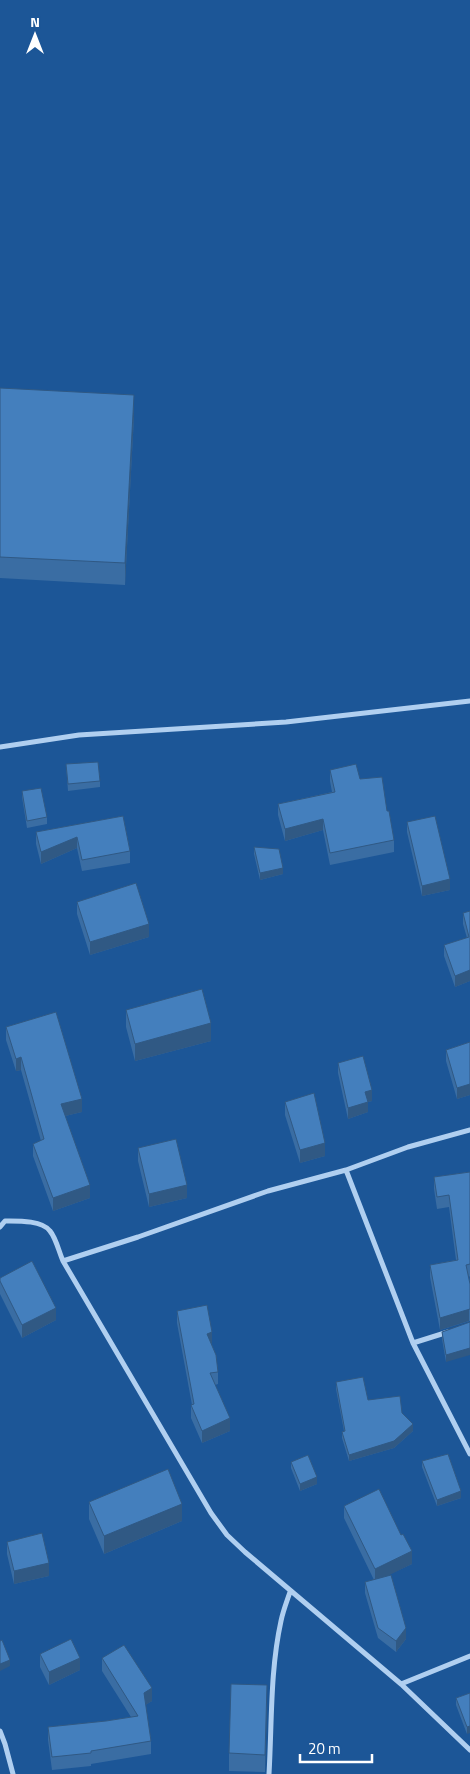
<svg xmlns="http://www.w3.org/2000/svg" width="470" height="1774" font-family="'Titillium Web',sans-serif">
<rect width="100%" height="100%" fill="#1c5697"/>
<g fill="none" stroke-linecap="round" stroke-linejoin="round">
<path stroke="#b0cff0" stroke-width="5" d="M 0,747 L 79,735 L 286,722 L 470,701
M 346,1170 L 413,1343 L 470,1454
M 0,1227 L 5,1221 C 17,1221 42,1220 50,1231 C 56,1238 59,1252 63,1261 L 211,1513 L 227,1535 L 245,1552 L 401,1684 L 470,1750
M 63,1261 L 138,1237 L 268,1191 L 346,1170 L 408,1147 L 470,1130
M 413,1343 L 448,1332
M 401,1684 L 470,1656
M 0,1731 L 5,1744 L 13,1774
M 269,1774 C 272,1723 270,1671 281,1621 C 283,1611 287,1601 290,1592"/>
</g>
<path fill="#3a6da3" d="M 0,388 L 134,416 L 125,585 L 0,578 Z
M 66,764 L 100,781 L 100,787 L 68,791 Z
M 330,770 L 360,779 L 387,811 L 394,840 L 394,852 L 330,865 L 323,830 L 285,841 L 278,815 L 278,804 L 332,792 L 330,781 Z
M 22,791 L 47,817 L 47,824 L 27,828 L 22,797 Z
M 123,816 L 130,851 L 130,863 L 82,871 L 77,848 L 41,864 L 36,844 L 36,832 Z
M 407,822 L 450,890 L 422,896 L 407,832 Z
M 254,847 L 283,874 L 260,880 L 254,854 Z
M 77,902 L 149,937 L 90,955 L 77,914 Z
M 470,911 L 470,981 L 455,987 L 444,956 L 444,945 L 467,938 L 463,924 L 463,913 Z
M 126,1010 L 211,1041 L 135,1061 L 126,1027 Z
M 6,1027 L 82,1112 L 65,1116 L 90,1198 L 53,1211 L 33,1156 L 33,1144 L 41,1141 L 21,1070 L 16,1071 L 6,1040 Z
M 470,1042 L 470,1095 L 457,1099 L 446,1061 L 446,1050 Z
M 338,1063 L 372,1101 L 368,1102 L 368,1112 L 348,1119 L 338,1073 Z
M 285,1102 L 325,1156 L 300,1163 L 285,1115 Z
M 138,1148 L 187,1198 L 149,1207 L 138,1161 Z
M 470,1172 L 470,1276 L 469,1277 L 470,1284 L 470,1321 L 440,1330 L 430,1277 L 430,1265 L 456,1260 L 449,1207 L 437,1209 L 434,1189 L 434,1177 Z
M 0,1278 L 56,1320 L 22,1338 L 0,1294 Z
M 177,1311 L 212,1345 L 218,1372 L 218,1384 L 215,1385 L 230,1431 L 202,1443 L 191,1418 L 191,1405 L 192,1405 L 177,1323 Z
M 470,1322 L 446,1362 L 442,1339 L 442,1332 Z
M 336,1382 L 368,1400 L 413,1431 L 394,1448 L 349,1461 L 342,1438 L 342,1432 L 344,1431 L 336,1389 Z
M 422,1461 L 461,1498 L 437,1506 L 422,1467 Z
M 291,1462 L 317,1484 L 300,1491 L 291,1468 Z
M 89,1502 L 182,1521 L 104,1554 L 89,1519 Z
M 344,1506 L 412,1564 L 386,1576 L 406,1639 L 396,1652 L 378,1638 L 365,1593 L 365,1582 L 374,1580 L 344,1518 Z
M 7,1542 L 49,1576 L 14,1584 L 7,1554 Z
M 40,1654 L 80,1670 L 49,1685 L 40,1667 Z
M 102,1658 L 152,1701 L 145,1705 L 151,1741 L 151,1754 L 91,1764 L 91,1766 L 52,1770 L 48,1740 L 48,1727 L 106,1721 L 131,1717 L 102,1671 Z
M 470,1693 L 467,1734 L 456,1705 L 456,1698 Z
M 267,1703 L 265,1772 L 229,1771 L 229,1753 Z"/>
<path fill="#305984" d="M 134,395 L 134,416 L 125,585 L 125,563 Z
M 323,819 L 323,830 L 285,841 L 285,829 Z
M 77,837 L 77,848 L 41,864 L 41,852 Z
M 283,868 L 283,874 L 260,880 L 260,873 Z
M 450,879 L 450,890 L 422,896 L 422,886 Z
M 149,924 L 149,937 L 90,955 L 90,942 Z
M 470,970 L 470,981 L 455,987 L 455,976 Z
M 211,1023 L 211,1041 L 135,1061 L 135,1044 Z
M 21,1057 L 21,1070 L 16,1071 L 16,1059 Z
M 470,1084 L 470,1095 L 457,1099 L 457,1088 Z
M 372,1090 L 372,1101 L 368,1102 L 368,1112 L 348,1119 L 348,1108 L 365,1092 Z
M 82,1099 L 82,1112 L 61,1117 L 61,1104 Z
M 325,1143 L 325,1156 L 300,1163 L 300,1150 Z
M 90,1185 L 90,1198 L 53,1211 L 53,1198 Z
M 187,1185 L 187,1198 L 149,1207 L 149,1194 Z
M 56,1308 L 56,1320 L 22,1338 L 22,1325 Z
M 469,1309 L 469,1321 L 440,1330 L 440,1318 Z
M 212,1332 L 212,1345 L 207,1334 Z
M 470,1348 L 470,1355 L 446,1362 L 446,1355 Z
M 230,1418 L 230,1431 L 202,1443 L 202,1431 Z
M 413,1424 L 413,1431 L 394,1448 L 349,1461 L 349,1455 Z
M 317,1477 L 317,1484 L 300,1491 L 300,1484 Z
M 461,1491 L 461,1498 L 437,1506 L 437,1500 Z
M 182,1504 L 182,1521 L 104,1554 L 104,1536 Z
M 412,1551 L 412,1564 L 375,1582 L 375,1569 Z
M 49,1563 L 49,1576 L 14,1584 L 14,1571 Z
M 406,1628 L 406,1639 L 396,1652 L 396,1641 Z
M 80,1658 L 80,1670 L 49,1685 L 49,1672 Z
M 10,1660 L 10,1666 L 0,1671 L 0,1664 Z
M 267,1685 L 267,1703 L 265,1772 L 265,1755 Z
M 152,1688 L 152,1701 L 144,1706 L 144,1693 Z
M 470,1726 L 470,1733 L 467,1734 L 467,1727 Z"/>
<path fill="#447fbd" stroke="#305984" d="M 0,388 L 134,395 L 125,563 L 0,557 Z
M 98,762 L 100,781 L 68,784 L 66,764 Z
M 356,764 L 360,779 L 382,777 L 387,811 L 389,811 L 394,840 L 330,853 L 323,819 L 285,829 L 278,804 L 335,792 L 330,770 Z
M 41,788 L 47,817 L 27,821 L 22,791 Z
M 123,816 L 130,851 L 82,860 L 77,837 L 41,852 L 36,832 Z
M 435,816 L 450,879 L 422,886 L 407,822 Z
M 254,847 L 279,849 L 283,868 L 260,873 Z
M 136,883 L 149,924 L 90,942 L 77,902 Z
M 470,911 L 470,970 L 455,976 L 444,945 L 469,937 L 463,913 Z
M 202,989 L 211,1023 L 135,1044 L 126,1010 Z
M 56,1012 L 82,1099 L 61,1104 L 90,1185 L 53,1198 L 33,1144 L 44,1139 L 21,1057 L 16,1059 L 6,1027 Z
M 470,1042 L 470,1084 L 457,1088 L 446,1050 Z
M 363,1056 L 372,1090 L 365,1092 L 368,1102 L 348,1108 L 338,1063 Z
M 314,1093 L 325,1143 L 300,1150 L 285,1102 Z
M 176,1139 L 187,1185 L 149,1194 L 138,1148 Z
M 470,1172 L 470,1264 L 466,1265 L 470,1284 L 470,1309 L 440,1318 L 430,1265 L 458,1260 L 449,1195 L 437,1197 L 434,1177 Z
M 32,1261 L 56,1308 L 22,1325 L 0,1281 L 0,1278 Z
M 207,1305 L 212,1332 L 207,1334 L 216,1355 L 218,1372 L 210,1373 L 230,1418 L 202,1431 L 191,1405 L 194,1404 L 177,1311 Z
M 470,1322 L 470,1348 L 446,1355 L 442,1332 Z
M 363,1377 L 368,1400 L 400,1396 L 402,1413 L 413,1424 L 394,1441 L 349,1455 L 342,1432 L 345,1431 L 336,1382 Z
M 448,1454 L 461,1491 L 437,1500 L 422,1461 Z
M 308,1455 L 317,1477 L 300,1484 L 291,1462 Z
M 168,1469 L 182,1504 L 104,1536 L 89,1502 Z
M 379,1489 L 401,1535 L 403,1534 L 412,1551 L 375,1569 L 344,1506 Z
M 42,1533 L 49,1563 L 14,1571 L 7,1542 Z
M 391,1575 L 406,1628 L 396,1641 L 378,1628 L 365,1582 Z
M 71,1639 L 80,1658 L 49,1672 L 40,1654 Z
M 2,1640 L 10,1660 L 0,1664 L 0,1641 Z
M 124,1645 L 152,1688 L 144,1693 L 151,1741 L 91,1751 L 91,1753 L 52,1757 L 48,1727 L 106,1721 L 138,1716 L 102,1658 Z
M 231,1684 L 267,1685 L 265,1755 L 229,1753 Z
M 470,1693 L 470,1726 L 467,1727 L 456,1698 Z"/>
<g transform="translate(35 35)" stroke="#1c5697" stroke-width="4" paint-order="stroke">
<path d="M0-4L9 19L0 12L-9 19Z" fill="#ffffff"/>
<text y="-8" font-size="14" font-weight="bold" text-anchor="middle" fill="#ffffff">N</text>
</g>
<path d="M300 1754v8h72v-8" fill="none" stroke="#ffffff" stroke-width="2.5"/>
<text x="308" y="1754" font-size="15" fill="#ffffff" stroke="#1c5697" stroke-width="4" paint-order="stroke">20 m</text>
</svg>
